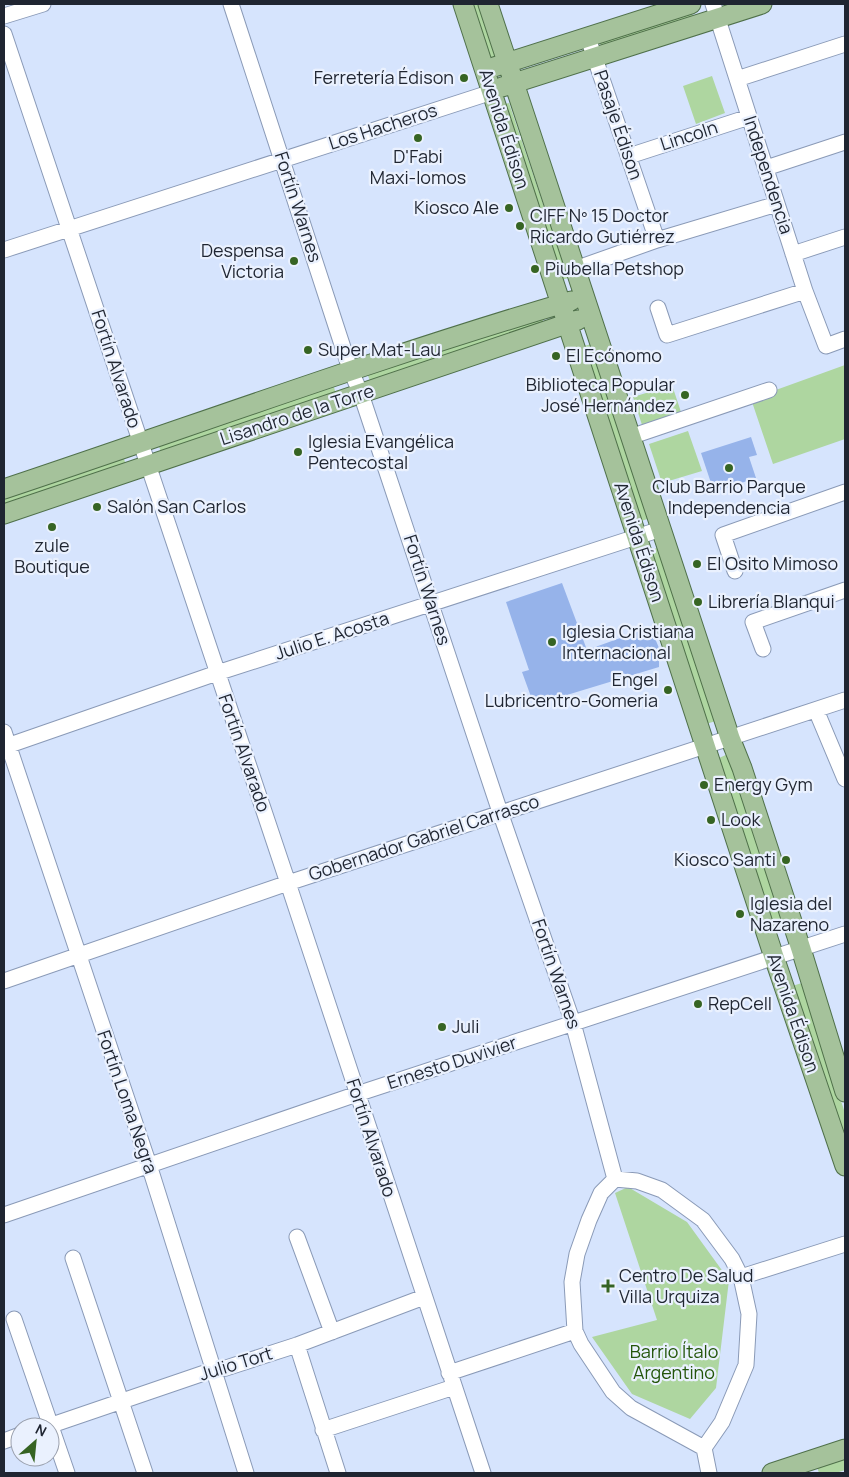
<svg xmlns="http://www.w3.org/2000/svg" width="849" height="1477" font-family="Manrope,sans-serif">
<rect width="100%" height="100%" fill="#d6e4fd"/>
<path fill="#aed6a0" d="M 468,4 L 481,4 L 503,67 L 490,71 Z
M 691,10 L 694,19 L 601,48 L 600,41 Z
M 712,76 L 725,113 L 696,124 L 683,86 Z
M 509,103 L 568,278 L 559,281 L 501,105 Z
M 541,316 L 544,323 L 370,381 L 367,373 Z
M 591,344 L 651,518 L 641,521 L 581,347 Z
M 845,365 L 845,439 L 773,464 L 751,399 Z
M 672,385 L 681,412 L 642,425 L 633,397 Z
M 334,387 L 336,395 L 161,452 L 158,444 Z
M 688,431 L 702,471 L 662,483 L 649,444 Z
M 123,456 L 126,465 L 4,508 L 4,498 Z
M 660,547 L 716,721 L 706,724 L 651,550 Z
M 728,754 L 784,928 L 774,932 L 719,758 Z
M 802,983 L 845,1113 L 845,1145 L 792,986 Z
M 628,1187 L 687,1222 L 729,1280 L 716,1388 L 690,1419 L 632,1394 L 592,1337 L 657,1320 L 615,1193 Z
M 845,1458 L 845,1470 L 836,1473 L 819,1473 L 817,1467 Z"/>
<path fill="#96b3ea" d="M 751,437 L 757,455 L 749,457 L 756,478 L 714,492 L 701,453 Z
M 562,583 L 587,650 L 648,628 L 654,636 L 659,648 L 659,667 L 534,705 L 522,672 L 529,670 L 506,602 Z"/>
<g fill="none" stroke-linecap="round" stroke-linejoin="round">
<g stroke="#8a9ab7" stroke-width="17">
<path id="minor" d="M 231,4 L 350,369 L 361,394 L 500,812 L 573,1023 L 615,1179
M 713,4 L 805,291 L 826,346 L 845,339
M 4,16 L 43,4
M 4,34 L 288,883 L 483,1473
M 588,38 L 657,240
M 737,79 L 845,44
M 629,156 L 749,117
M 766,168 L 845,142
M 4,250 L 492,92
M 793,254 L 845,237
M 575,269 L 657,240 L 777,204
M 658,308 L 667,335 L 805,291
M 630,437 L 769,390
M 735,571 L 723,535 L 845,492
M 763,649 L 753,622 L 845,590
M 816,710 L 845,779
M 4,732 L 149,1165 L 246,1473
M 4,747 L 217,673 L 661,529
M 4,981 L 288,883 L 845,700
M 4,1215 L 357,1094 L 845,934
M 297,1237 L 332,1332
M 73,1258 L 145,1473
M 741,1277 L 845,1244
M 14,1319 L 67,1473
M 297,1345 L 338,1473
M 449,1373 L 575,1331
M 46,1427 L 213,1370 L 226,1368 L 297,1345 L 424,1297
M 323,1430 L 454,1387
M 4,1441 L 20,1435
M 704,1448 L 631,1408 L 613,1392 L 581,1344 L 575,1331 L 572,1282 L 577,1254 L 589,1220 L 601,1193 L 615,1179 L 637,1181 L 662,1190 L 703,1220 L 732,1259 L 741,1277 L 749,1314 L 746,1365 L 722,1422 L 704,1448 L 709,1473"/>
</g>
<g stroke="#4f704a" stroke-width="21">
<path id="major" d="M 463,4 L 774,957 L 845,1166
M 488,4 L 730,738 L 742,768 L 801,949 L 845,1092
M 494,67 L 691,4
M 502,87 L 762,4
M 4,489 C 193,426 380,357 571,301
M 4,514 L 578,320
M 772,1473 L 845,1449"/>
</g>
<use href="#minor" stroke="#fff" stroke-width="15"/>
<use href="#major" stroke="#a5c29b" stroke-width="19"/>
</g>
<g fill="#366423" stroke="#eaf1fe" stroke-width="2">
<circle cx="464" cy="78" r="5"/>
<circle cx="418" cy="138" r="5"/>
<circle cx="509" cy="208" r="5"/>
<circle cx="520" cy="226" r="5"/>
<circle cx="294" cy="261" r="5"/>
<circle cx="535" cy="269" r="5"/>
<circle cx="308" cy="350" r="5"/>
<circle cx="556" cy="356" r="5"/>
<circle cx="685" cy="395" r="5"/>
<circle cx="298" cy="452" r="5"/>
<circle cx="729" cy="468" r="5"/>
<circle cx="97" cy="507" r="5"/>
<circle cx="52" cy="527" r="5"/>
<circle cx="697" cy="564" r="5"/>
<circle cx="698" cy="602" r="5"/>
<circle cx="552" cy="642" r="5"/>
<circle cx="668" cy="690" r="5"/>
<circle cx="704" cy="785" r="5"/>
<circle cx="711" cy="820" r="5"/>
<circle cx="786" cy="860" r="5"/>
<circle cx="740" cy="914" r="5"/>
<circle cx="698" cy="1004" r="5"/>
<circle cx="442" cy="1027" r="5"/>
<path d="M605.5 1278.5h5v5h5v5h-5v5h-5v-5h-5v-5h5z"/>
</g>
<g text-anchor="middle" stroke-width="4.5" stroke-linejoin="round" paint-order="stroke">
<g font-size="18" fill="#1f2531" stroke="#eaf1fe" text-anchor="start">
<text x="454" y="84" text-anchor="end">Ferretería Édison</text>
<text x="418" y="163" text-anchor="middle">D'Fabi<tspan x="418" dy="21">Maxi-lomos</tspan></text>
<text x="499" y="214" text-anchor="end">Kiosco Ale</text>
<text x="530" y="222">CIFF Nº 15 Doctor<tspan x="530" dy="21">Ricardo Gutiérrez</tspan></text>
<text x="284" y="257" text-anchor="end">Despensa<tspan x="284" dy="21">Victoria</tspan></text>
<text x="545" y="275">Piubella Petshop</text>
<text x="318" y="356">Super Mat-Lau</text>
<text x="566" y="362">El Ecónomo</text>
<text x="675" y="391" text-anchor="end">Biblioteca Popular<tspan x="675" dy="21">José Hernández</tspan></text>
<text x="308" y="448">Iglesia Evangélica<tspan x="308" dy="21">Pentecostal</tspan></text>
<text x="729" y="493" text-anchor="middle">Club Barrio Parque<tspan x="729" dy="21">Independencia</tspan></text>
<text x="107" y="513">Salón San Carlos</text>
<text x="52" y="552" text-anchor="middle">zule<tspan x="52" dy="21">Boutique</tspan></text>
<text x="707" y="570">El Osito Mimoso</text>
<text x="708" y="608">Librería Blanqui</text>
<text x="562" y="638">Iglesia Cristiana<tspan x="562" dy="21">Internacional</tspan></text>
<text x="658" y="686" text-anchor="end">Engel<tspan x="658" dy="21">Lubricentro-Gomeria</tspan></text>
<text x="714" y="791">Energy Gym</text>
<text x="721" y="826">Look</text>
<text x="776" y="866" text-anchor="end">Kiosco Santi</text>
<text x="750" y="910">Iglesia del<tspan x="750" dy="21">Nazareno</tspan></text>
<text x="708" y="1010">RepCell</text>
<text x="452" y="1033">Juli</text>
<text x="619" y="1282">Centro De Salud<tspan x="619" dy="21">Villa Urquiza</tspan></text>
</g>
<g font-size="18" fill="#1f2531" stroke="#eaf1fe">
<text transform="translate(618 125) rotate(71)" y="6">Pasaje Édison</text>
<text transform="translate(383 127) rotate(-18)" y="6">Los Hacheros</text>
<text transform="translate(504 129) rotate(72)" y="6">Avenida Édison</text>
<text transform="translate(689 136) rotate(-18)" y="6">Lincoln</text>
<text transform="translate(768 175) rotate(72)" y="6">Independencia</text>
<text transform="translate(298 207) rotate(72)" y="6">Fortín Warnes</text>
<text transform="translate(116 369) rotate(72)" y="6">Fortín Alvarado</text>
<text transform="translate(297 415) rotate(-18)" y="6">Lisandro de la Torre</text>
<text transform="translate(639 542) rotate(72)" y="6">Avenida Édison</text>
<text transform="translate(427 590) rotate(72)" y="6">Fortín Warnes</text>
<text transform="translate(332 636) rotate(-18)" y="6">Julio E. Acosta</text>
<text transform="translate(244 753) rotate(71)" y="6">Fortín Alvarado</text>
<text transform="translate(424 838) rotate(-18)" y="6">Gobernador Gabriel Carrasco</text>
<text transform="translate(556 974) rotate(71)" y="6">Fortín Warnes</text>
<text transform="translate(793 1013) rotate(71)" y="6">Avenida Édison</text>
<text transform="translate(452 1063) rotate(-18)" y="6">Ernesto Duvivier</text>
<text transform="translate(127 1102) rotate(71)" y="6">Fortín Loma Negra</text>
<text transform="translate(371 1138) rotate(72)" y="6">Fortín Alvarado</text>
<text transform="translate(236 1364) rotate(-17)" y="6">Julio Tort</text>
</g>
<g font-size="18" fill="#23550a" stroke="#eaf1fe">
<text x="674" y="1358">Barrio Ítalo<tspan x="674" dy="21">Argentino</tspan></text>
</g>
</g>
<rect width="849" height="1477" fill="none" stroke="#1f2531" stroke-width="10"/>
<g transform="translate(35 1442) rotate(27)"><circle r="24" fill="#eaf1fe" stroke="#999fac"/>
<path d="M0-4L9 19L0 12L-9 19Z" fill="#366423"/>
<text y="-8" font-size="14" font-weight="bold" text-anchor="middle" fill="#1f2531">N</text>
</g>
</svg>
